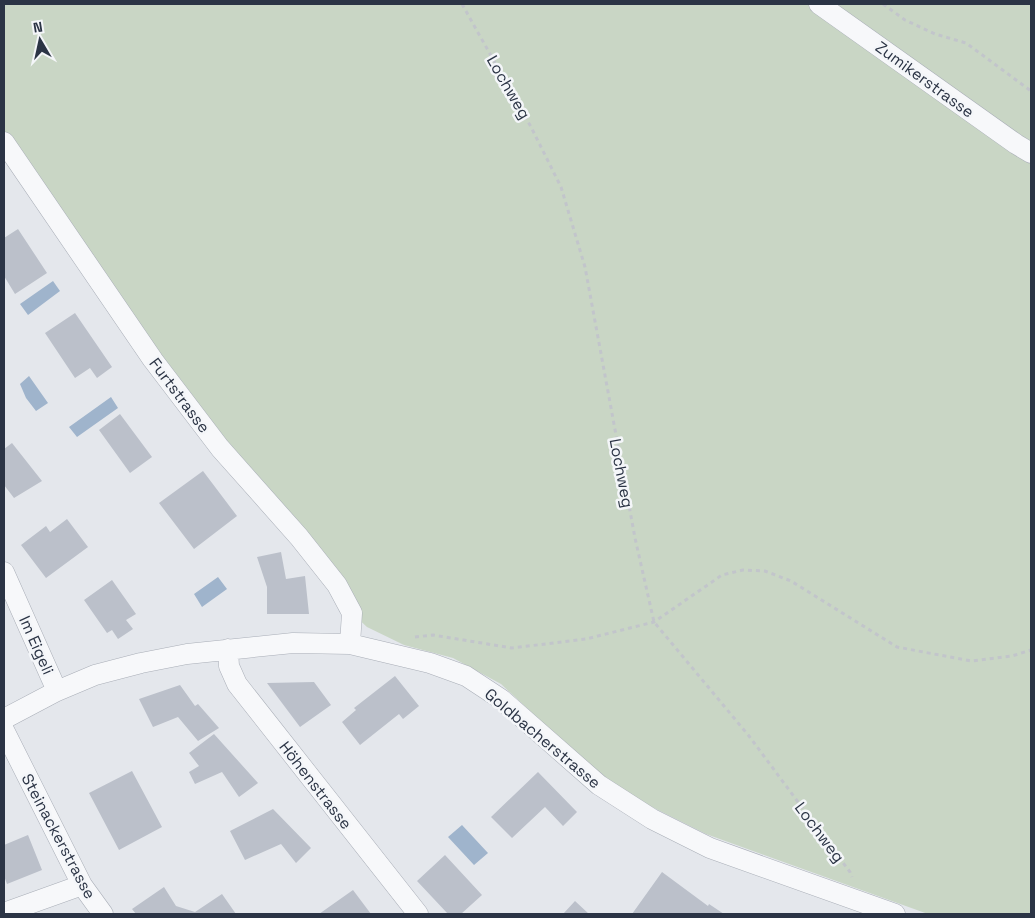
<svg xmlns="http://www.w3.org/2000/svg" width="1035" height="918" font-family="'Space Grotesk',sans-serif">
<rect width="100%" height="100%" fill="#e4e7ec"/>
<path fill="#c9d6c5" d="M 4,4 L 1031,4 L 1031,914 L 928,914 L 706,834 L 638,800 L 588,765 L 501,684 L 453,658 L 404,645 L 367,627 L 352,613 L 220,448 L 4,142 Z"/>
<path fill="#9fb4cc" d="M 53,281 L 60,291 L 28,315 L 20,304 Z
M 29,376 L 48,403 L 36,411 L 26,398 L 20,384 Z
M 111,397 L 118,408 L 77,437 L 69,427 Z
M 218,577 L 227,589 L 202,607 L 194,594 Z
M 462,825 L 488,853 L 474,865 L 448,837 Z"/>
<path fill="#bbc0ca" d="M 18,229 L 47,273 L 15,294 L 4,276 L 4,238 Z
M 75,313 L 112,367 L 97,378 L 90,368 L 75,378 L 45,333 Z
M 120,414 L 152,457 L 130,473 L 99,430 Z
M 12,443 L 42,481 L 14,498 L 4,485 L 4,449 Z
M 203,471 L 237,516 L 194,549 L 159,503 Z
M 67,519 L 88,547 L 46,578 L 21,545 L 46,526 L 50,532 Z
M 281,552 L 286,579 L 305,576 L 309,614 L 267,614 L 267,587 L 257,557 Z
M 112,580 L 136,614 L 126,620 L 133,629 L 118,639 L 112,630 L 107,633 L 84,600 Z
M 395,676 L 419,706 L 403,719 L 399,714 L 360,745 L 342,722 L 356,710 L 354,708 Z
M 314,682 L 331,705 L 300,727 L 267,683 Z
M 180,685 L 195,706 L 198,704 L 219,728 L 198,741 L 178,717 L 153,727 L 139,699 Z
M 214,734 L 258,783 L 239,797 L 222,772 L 195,784 L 189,772 L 199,766 L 189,753 Z
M 132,771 L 162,827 L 119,850 L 89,793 Z
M 538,772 L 577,812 L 563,826 L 545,807 L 512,838 L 491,817 Z
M 273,809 L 311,848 L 296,863 L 281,844 L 245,860 L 230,831 Z
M 28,835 L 42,870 L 7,884 L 4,876 L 4,845 Z
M 445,855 L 482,895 L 461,914 L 448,914 L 417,881 Z
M 662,872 L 708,906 L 709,904 L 724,914 L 632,914 Z
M 164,887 L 176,906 L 195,912 L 222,894 L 236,914 L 136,914 L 132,909 Z
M 353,890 L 371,914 L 319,914 Z
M 575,901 L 589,914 L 563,914 Z"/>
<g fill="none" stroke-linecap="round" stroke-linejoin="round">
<g stroke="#a9aeb7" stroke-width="21">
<path id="street" d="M 819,4 L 1016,144 L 1031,153
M 4,142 L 153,360 L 220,448 L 299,537 L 337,585 L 352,613 L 350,644
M 4,572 L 57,691
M 228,649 L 229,666 L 237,684 L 418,914
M 4,719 L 57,691 L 95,675 L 141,663 L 187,654 L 293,643 L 350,644 L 430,663 L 466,676 L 501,699 L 599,785 L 652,819 L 710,848 L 895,914
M 4,730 L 82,885 L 103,914
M 4,913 L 82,885"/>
</g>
<path stroke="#c2c5cb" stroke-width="3" stroke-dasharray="4 4" stroke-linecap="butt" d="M 462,4 L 531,127 L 561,187 L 585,267 L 635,538 L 654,622 L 749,736 L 850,872 L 852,877
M 883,4 L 905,20 L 935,34 L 966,43 L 1031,91
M 415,637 L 433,635 L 512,648 L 586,639 L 654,622 L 722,575 L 743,570 L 765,571 L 791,581 L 897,647 L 971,661 L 1012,656 L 1031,650"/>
<use href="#street" stroke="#f7f8fa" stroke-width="20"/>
</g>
<g text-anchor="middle" stroke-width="5" stroke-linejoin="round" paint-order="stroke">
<g font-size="16" fill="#2b3445" stroke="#f4f6f9">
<text transform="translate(925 79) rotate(36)" y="6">Zumikerstrasse</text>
<text transform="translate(509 87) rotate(60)" y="6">Lochweg</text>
<text transform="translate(180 395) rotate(53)" y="6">Furtstrasse</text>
<text transform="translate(622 473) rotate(79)" y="6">Lochweg</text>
<text transform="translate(37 645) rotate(66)" y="6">Im Eigeli</text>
<text transform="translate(543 738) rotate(40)" y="6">Goldbacherstrasse</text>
<text transform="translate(316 785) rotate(52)" y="6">Höhenstrasse</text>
<text transform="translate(820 832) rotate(53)" y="6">Lochweg</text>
<text transform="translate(59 836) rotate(62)" y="6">Steinackerstrasse</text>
</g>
</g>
<rect width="1035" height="918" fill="none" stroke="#2b3445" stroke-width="10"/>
<g transform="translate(40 40) rotate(351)" stroke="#f4f6f9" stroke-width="4" paint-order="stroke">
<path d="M0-4L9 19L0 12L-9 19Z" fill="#2b3445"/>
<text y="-8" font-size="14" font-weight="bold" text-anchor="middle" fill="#2b3445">N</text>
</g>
</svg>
